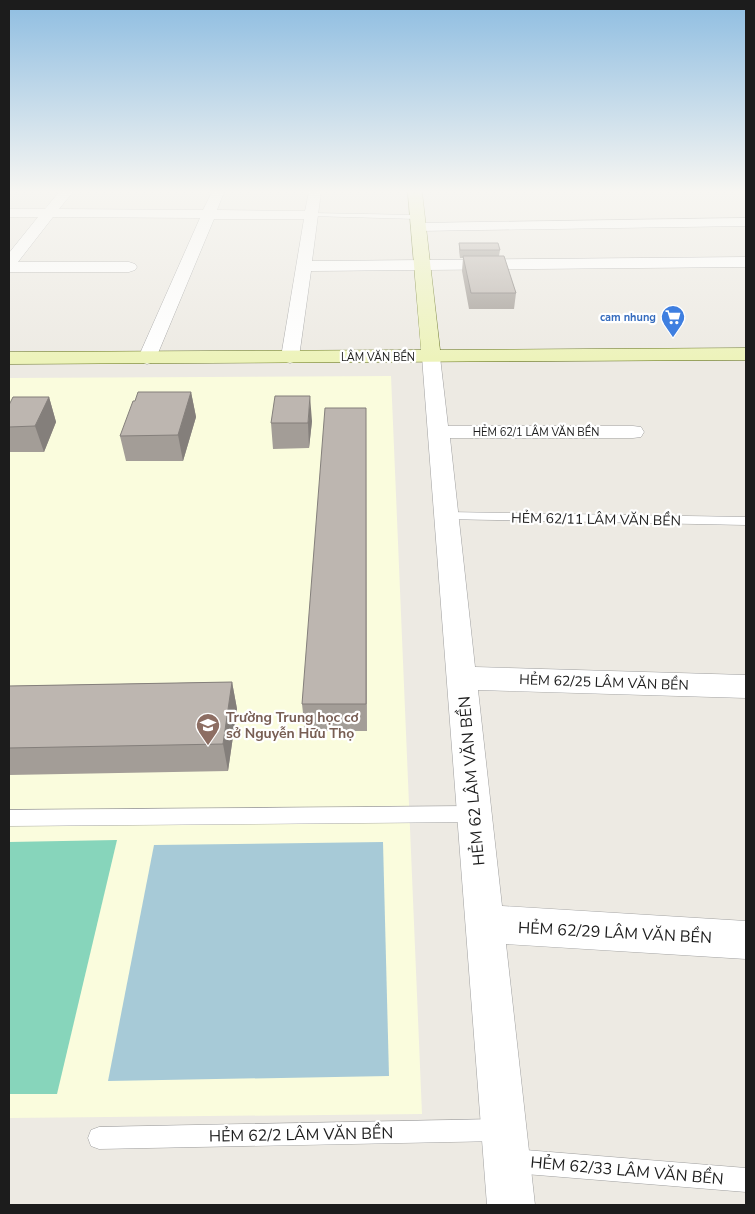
<svg xmlns="http://www.w3.org/2000/svg" width="755" height="1214" font-family="'Nunito Sans',sans-serif">
<rect width="100%" height="100%" fill="#edeae3"/>
<path fill="#fafcdd" d="M 391,376 L 422,1114 L 9,1118 L 9,378 Z"/>
<path fill="#87d5bb" d="M 117,840 L 57,1094 L 9,1094 L 9,842 Z"/>
<path fill="#a7cad7" d="M 383,842 L 389,1076 L 108,1081 L 154,845 Z"/>
<g fill="none" stroke-linecap="round" stroke-linejoin="round">
<g stroke="#a0a0a0" stroke-width="1">
<path id="lane" d="M 312,213 L 417,215 L 420,217 L 417,219 L 310,216 L 309,215 Z
M 446,512 L 746,517 L 746,525 L 442,519 L 440,516 L 442,513 Z
M 474,806 L 480,809 L 483,814 L 480,819 L 474,822 L 9,826 L 9,810 Z
M 500,1119 L 508,1122 L 511,1130 L 508,1138 L 500,1141 L 99,1149 L 91,1146 L 88,1138 L 91,1130 L 99,1127 Z
M 513,1149 L 746,1168 L 746,1192 L 513,1173 L 505,1169 L 501,1161 L 505,1153 Z"/>
</g>
<g stroke="#a0a0a0" stroke-width="1">
<path id="street" d="M 59,192 L 73,192 L 59,209 L 203,210 L 212,192 L 224,192 L 217,210 L 305,211 L 309,192 L 321,192 L 312,261 L 746,257 L 746,267 L 311,271 L 299,357 L 297,361 L 290,363 L 283,361 L 281,357 L 304,219 L 214,219 L 156,358 L 154,362 L 147,364 L 140,362 L 138,358 L 200,218 L 53,217 L 18,262 L 129,262 L 135,264 L 137,267 L 135,270 L 129,272 L 9,272 L 9,253 L 38,217 L 9,217 L 9,209 L 45,209 Z
M 746,218 L 746,226 L 418,231 L 413,230 L 411,227 L 413,224 L 418,223 Z
M 431,351 L 438,353 L 440,357 L 448,426 L 633,426 L 641,427 L 644,432 L 641,437 L 633,438 L 450,438 L 475,667 L 746,675 L 746,698 L 478,690 L 502,906 L 746,921 L 746,959 L 506,944 L 535,1205 L 487,1205 L 422,357 L 424,353 Z"/>
</g>
<g stroke="#5a690e" stroke-width="1">
<path id="secondary" d="M 408,192 L 422,192 L 440,350 L 746,348 L 746,360 L 9,364 L 9,352 L 421,350 Z"/>
</g>
<use href="#lane" fill="#fff" fill-rule="evenodd"/>
<use href="#street" fill="#fff" fill-rule="evenodd"/>
<use href="#secondary" fill="#edf3ba" fill-rule="evenodd"/>
</g>
<path fill="#a39d97" d="M 459,243 L 500,250 L 499,256 L 516,293 L 514,309 L 469,309 L 462,271 L 463,258 L 460,258 L 459,251 Z
M 191,392 L 196,417 L 183,461 L 126,461 L 120,436 Z
M 49,397 L 56,422 L 44,452 L 9,452 L 9,405 Z
M 366,408 L 367,731 L 305,731 L 302,704 Z
M 312,421 L 309,448 L 273,449 L 271,423 Z
M 232,682 L 237,709 L 228,771 L 9,775 L 9,686 Z"/>
<path fill="#847f7b" d="M 191,392 L 196,417 L 183,461 L 178,435 Z
M 310,396 L 312,421 L 309,448 L 308,423 Z
M 49,397 L 56,422 L 44,452 L 35,426 Z
M 232,682 L 237,709 L 228,771 L 223,744 Z"/>
<path fill="#bdb6b0" stroke="#847f7b" d="M 459,243 L 498,243 L 500,250 L 460,250 Z
M 463,256 L 504,256 L 516,293 L 471,293 Z
M 138,392 L 191,392 L 178,435 L 120,436 L 133,401 L 135,401 Z
M 275,396 L 310,396 L 308,423 L 271,423 Z
M 13,397 L 49,397 L 35,426 L 9,427 L 9,405 Z
M 325,408 L 366,408 L 366,704 L 302,704 Z
M 232,682 L 223,744 L 9,748 L 9,686 Z"/>
<linearGradient id="sky" x2="0" y2="1"><stop stop-color="#8ebde1"/><stop offset="0.53" stop-color="#f7f6f2"/><stop offset="1" stop-color="#f7f6f2" stop-opacity="0"/></linearGradient>
<rect width="755" height="362" fill="url(#sky)"/>
<defs>
<g id="supermarket-pin" transform="scale(1.25)"><path d="M0 17L-7.5 6A9.5 9.5 0 1 1 7.5 6Z" fill="#3f7fe0" stroke="#fff"/><path d="M-6-5.5h2.5l.6 2H6L4.5 2H-2.5L-4.4-4H-6ZM-1.5 3.2a1.3 1.3 0 1 0 .1 0ZM3 3.2a1.3 1.3 0 1 0 .1 0Z" fill="#fff"/></g>
<g id="school-pin" transform="scale(1.25)"><path d="M0 17L-7.5 6A9.5 9.5 0 1 1 7.5 6Z" fill="#8d6e63" stroke="#fff"/><path d="M0-5L7-2L0 1L-7-2ZM-4 1L0 2.5L4 1V4Q0 6-4 4Z" fill="#fff"/></g>
</defs>
<g fill-rule="evenodd">
<use href="#supermarket-pin" x="673" y="317"/>
<use href="#school-pin" x="208" y="725"/>
</g>
<g text-anchor="middle" stroke-width="4.5" stroke-linejoin="round" paint-order="stroke">
<g font-size="11" font-weight="bold" fill="#366cbe" stroke="#fff" text-anchor="end">
<text x="656" y="321">cam nhung</text>
</g>
<g font-size="11" fill="#1c1c1c" stroke="#fff">
<text x="378" y="361">LÂM VĂN BỀN</text>
<text x="536" y="436">HẺM 62/1 LÂM VĂN BỀN</text>
</g>
<g font-size="14" fill="#1c1c1c" stroke="#fff">
<text transform="translate(596 519) rotate(1)" y="5">HẺM 62/11 LÂM VĂN BỀN</text>
<text transform="translate(604 682) rotate(2)" y="5">HẺM 62/25 LÂM VĂN BỀN</text>
</g>
<g font-size="14" font-weight="bold" fill="#785e54" stroke="#fff" text-anchor="start">
<text x="226" y="722">Trường Trung học cơ<tspan x="226" dy="16">sở Nguyễn Hữu Thọ</tspan></text>
</g>
<g font-size="16" fill="#1c1c1c" stroke="#fff">
<text transform="translate(471 781) rotate(-95)" y="6">HẺM 62 LÂM VĂN BỀN</text>
<text transform="translate(615 932) rotate(3)" y="6">HẺM 62/29 LÂM VĂN BỀN</text>
<text transform="translate(301 1134) rotate(-1)" y="6">HẺM 62/2 LÂM VĂN BỀN</text>
<text transform="translate(627 1170) rotate(5)" y="6">HẺM 62/33 LÂM VĂN BỀN</text>
</g>
</g>
<rect width="755" height="1214" fill="none" stroke="#1c1c1c" stroke-width="20"/>
</svg>
